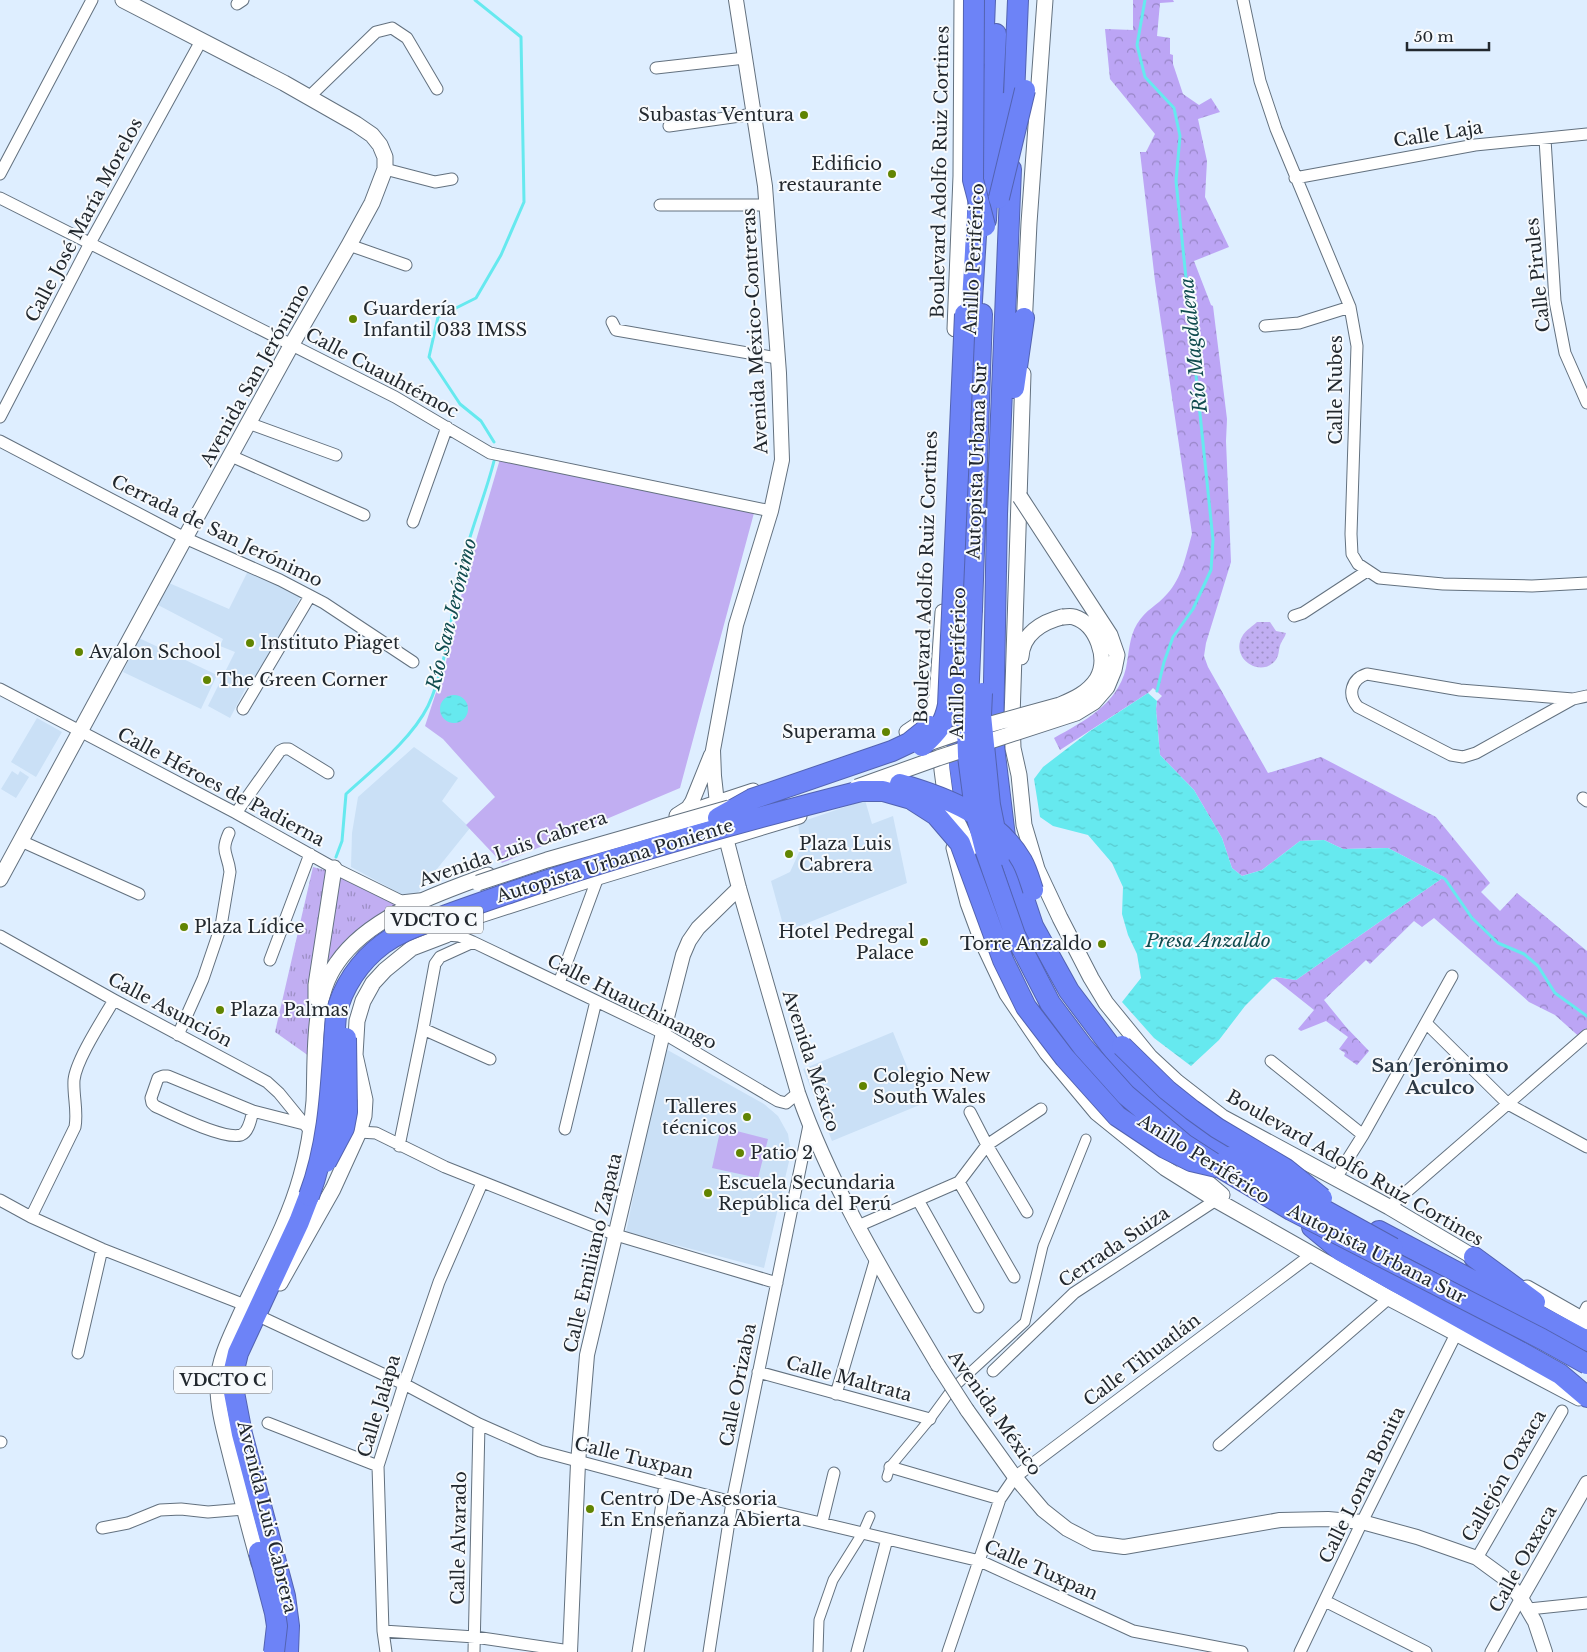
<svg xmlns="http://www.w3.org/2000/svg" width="1587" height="1652" font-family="'Libre Baskerville',serif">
<defs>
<pattern id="grass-dots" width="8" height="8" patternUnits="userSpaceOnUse" patternTransform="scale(1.25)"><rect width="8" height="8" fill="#c1aef2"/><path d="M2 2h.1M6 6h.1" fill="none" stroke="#9c8ec4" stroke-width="1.8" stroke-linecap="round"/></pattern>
<pattern id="forest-crowns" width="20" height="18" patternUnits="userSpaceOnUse" patternTransform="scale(1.25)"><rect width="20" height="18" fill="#bca5f5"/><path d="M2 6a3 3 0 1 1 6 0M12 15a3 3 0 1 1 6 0" fill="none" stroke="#9886c7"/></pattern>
<pattern id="park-tufts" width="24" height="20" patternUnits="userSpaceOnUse" patternTransform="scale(1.25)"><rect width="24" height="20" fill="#c1aef2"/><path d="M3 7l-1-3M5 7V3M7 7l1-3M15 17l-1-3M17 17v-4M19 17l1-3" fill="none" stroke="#9c8ec4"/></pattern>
<pattern id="water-ripples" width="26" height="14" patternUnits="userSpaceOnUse" patternTransform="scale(1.25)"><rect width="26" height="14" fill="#66e9ef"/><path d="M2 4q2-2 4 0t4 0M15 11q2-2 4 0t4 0" fill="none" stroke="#58c8cd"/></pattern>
</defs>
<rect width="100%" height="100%" fill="#deeeff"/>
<path fill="#cae0f6" d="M 248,571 L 301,595 L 270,661 L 249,682 L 230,718 L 208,706 L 235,652 L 220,646 L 223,639 L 158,605 L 169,583 L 229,609 Z
M 139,638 L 217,675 L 201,709 L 123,672 Z
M 37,718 L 62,732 L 36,777 L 11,762 Z
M 414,747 L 458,778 L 442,801 L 470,828 L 412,900 L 351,867 L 352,833 L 358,797 Z
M 12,771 L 18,775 L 20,771 L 29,777 L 16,798 L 1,789 Z
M 865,800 L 872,824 L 893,816 L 907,883 L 785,932 L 771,881 L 790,872 L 801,848 L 798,823 Z
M 893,1032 L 922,1104 L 832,1141 L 803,1069 Z
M 664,1048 L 764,1104 L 778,1116 L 788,1134 L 791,1153 L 764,1268 L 626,1232 Z"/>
<path fill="url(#grass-dots)" d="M 1257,622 L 1270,622 L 1276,631 L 1286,633 C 1285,637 1283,639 1281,643 C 1278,649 1280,655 1275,661 C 1258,679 1229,656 1243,635 C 1246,630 1253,626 1257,622 Z"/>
<path fill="url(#forest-crowns)" d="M 1133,0 L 1173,0 L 1174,2 L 1160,3 L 1157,36 L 1170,38 L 1170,54 L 1173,55 L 1173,64 L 1183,94 L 1199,105 L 1211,98 L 1220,112 L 1198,119 L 1207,161 L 1205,197 L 1229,247 L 1194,261 L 1211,305 L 1213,306 L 1227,419 L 1226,441 L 1231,562 L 1206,643 L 1204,656 L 1208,667 L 1268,773 L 1321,757 L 1436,817 L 1490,883 L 1481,892 L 1500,911 L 1517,893 L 1587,951 L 1587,1039 L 1584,1041 L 1555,1015 L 1529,1002 L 1434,918 L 1422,927 L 1414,921 L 1370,964 L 1366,960 L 1324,1000 L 1346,1027 L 1369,1051 L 1357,1065 L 1344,1056 L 1345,1053 L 1339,1049 L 1348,1037 L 1326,1021 L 1301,1031 L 1298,1029 L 1314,1010 L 1275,979 L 1272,979 L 1276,977 L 1296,980 L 1444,877 L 1388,848 L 1343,849 L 1324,840 L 1300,841 L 1262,870 L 1242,876 L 1232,868 L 1222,838 L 1194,790 L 1160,755 L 1156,709 L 1157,701 L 1162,696 L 1153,688 L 1148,693 L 1060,750 L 1054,738 C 1084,721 1117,705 1126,668 C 1129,654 1129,637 1137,624 C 1146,609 1157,606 1167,594 C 1182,578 1186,555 1192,534 L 1155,281 L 1140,152 L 1146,152 L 1155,134 L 1110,79 L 1105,29 L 1133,30 Z"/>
<path fill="url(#park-tufts)" d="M 313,867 L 332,872 L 401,901 C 369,930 337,963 323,1004 C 318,1019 318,1045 316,1061 L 275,1032 Z"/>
<path fill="#c1aef2" d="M 500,459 L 754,513 L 680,788 L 502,863 L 466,825 L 495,797 L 443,739 L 425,726 L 446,662 L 467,571 Z
M 721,1127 L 768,1139 L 758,1178 L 712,1168 Z"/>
<path fill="url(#water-ripples)" d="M 1148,693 L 1157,701 L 1156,709 L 1160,755 L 1194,790 L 1222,838 L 1232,868 L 1242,876 L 1262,870 L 1300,841 L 1324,840 L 1343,849 L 1388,848 L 1444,877 L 1296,980 L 1276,977 L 1272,979 L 1245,1006 L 1219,1040 L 1191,1066 L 1154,1038 L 1122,1002 L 1141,978 L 1137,954 L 1128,935 L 1122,914 L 1123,887 L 1112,863 L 1088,835 L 1053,826 L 1040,817 L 1034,779 L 1043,767 L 1090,731 Z
M440 709a14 14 0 1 1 28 0a14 14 0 1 1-28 0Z"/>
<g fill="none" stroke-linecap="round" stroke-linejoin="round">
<path stroke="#66e9ef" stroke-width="3" d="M 475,0 L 521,37 L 524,202 L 501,255 L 476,298 L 438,317 L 429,357 L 460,404 L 481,421 L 494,442
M 1145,0 L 1137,45 L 1145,77 L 1174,108 L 1180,136 L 1176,181 L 1213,540 L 1211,570 L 1193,609 L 1173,637 L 1164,662 L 1157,691
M 336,857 L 342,841 L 346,794 C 373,769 411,740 428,706 C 447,666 451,612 461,570 C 469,533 485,497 494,461
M 1441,877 L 1445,879 L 1472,918 L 1498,943 L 1524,954 L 1538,966 L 1555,993 L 1587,1016"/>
<g stroke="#63717f" stroke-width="11">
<path id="pedestrian" d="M 887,1477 L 890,1467 L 930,1419 L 952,1389 L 1025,1322 L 1043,1246 L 1086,1139
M 818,1652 L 819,1620 L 833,1580 L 863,1532 L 870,1516"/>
</g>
<g stroke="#63717f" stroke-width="13">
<path id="minor" d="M 1243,0 L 1260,81 L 1276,129 L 1350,307 L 1357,346 L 1351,534 L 1352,554 L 1358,564 L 1379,578 L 1443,584 L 1487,585 L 1532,586 L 1587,583
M 237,4 L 243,0
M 656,68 L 745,58
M 309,97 L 376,32 L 392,28 L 407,38 L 437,89
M 669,126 L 754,114
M 1545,139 L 1555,301 L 1565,353 L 1587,403
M 385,169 L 435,182 L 452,179
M 0,174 L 92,0
M 1295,178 L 1475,145 L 1587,134
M 0,198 L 395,397 L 490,453 L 771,511
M 660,205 L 766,205
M 349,245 L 406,265
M 612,322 L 616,330 L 777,358
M 1265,326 L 1299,323 L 1350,307
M 0,417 L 90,243 L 201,41
M 248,423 L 336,455
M 0,441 L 185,538 L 280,580 L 324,603 L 413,662
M 231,456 L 364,515
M 413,522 L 447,427
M 1294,616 L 1303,613 L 1367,571
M 0,689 L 236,813 L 334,868 L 401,901 L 419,899
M 1573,699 L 1476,753 L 1463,757 L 1451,755 L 1358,707 C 1347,695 1351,679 1367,674 L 1460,690 L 1573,699 L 1587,696
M 243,709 L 310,596
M 1583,798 L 1587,801
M 236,813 L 280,751 L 284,749 L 289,749 L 328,773
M 21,841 L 139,894
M 446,935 L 459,936 L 473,942 L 663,1033 L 778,1101 L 786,1103 L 798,1093
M 0,936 L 114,1000 L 267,1082 L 279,1093 L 310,1131
M 270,960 L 310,854
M 559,983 L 598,877
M 1426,1023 L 1508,1104 L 1587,1147
M 423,1029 L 490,1059
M 178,1035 L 203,979 L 221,926 L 230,872 C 228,853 220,853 229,833
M 1271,1061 L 1363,1135
M 253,1111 C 251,1118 249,1132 241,1135 C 224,1140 172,1114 155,1106 L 152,1103 L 151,1098 L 158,1078 L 163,1076 L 168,1076 L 253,1111 L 304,1124
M 970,1112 L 987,1145 L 1027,1212
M 565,1129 L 596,1001
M 359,1132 L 376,1133 L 445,1167 L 616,1235 L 777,1283
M 399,1146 L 423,1029 L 435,964 L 440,957 L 473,942
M 1336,1178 L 1363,1135 L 1452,976
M 959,1182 L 1014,1277
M 0,1200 L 31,1217 L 102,1249 L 245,1305
M 918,1200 L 978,1307
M 1389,1207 L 1587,1035
M 31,1217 L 75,1127 C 78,1111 73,1096 74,1080 C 76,1060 103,1019 114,1000
M 858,1226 L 959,1182 L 987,1145 L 1041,1109
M 263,1318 L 404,1384 L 479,1424 L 540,1451 L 732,1502 L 980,1561 L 1133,1631 L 1242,1652
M 1581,1319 L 1587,1307
M 78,1353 L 102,1249
M 993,1371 L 1074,1293 L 1216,1200
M 758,1372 L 930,1419
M 836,1394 L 876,1258
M 268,1423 L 378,1466
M 0,1442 L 1,1442
M 1219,1445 L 1389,1298
M 890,1467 L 1000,1499
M 822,1522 L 834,1473
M 102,1528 L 128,1523 L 160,1510 L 181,1509 L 208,1512 L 244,1509
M 1477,1558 L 1562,1411
M 1325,1601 L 1426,1652
M 1529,1609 L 1587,1603
M 383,1631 L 475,1637 L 570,1651
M 386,1652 L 383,1631 L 378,1466 L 404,1384 L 439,1282 L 482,1183
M 474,1652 L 479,1424
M 638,1652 L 665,1485
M 709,1652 L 732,1502 L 809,1125
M 857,1652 L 887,1539
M 948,1652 L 1000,1499 L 1015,1477 L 1311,1255
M 1300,1652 L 1362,1522 L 1456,1334
M 1491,1652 L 1521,1598"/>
</g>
<g stroke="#63717f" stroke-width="16">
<path id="tertiary" d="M 736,0 L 765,186 L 779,373 L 782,460 L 771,511 L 736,625 L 713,750 L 714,776 L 717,803 L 739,888 L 798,1093 C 832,1190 886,1277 938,1365
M 677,815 L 688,808 L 692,802 L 711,755
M 967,1410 L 1015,1477 L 1043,1510 L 1067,1529 L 1094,1543 L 1124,1547 L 1280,1520 L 1328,1519 L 1362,1522 L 1417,1537 L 1477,1558 L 1503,1577 L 1521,1598 L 1535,1622 L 1545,1652
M 1521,1598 L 1587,1483
M 570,1652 L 578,1463 L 587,1355 L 663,1033 L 683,955 L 689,941 L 698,928 L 739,888"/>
</g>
<g stroke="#63717f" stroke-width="17">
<path id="secondary" d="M 1024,328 L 1029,223 L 1045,0
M 955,329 L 961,176 L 962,0
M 1023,374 L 1012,718 L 1013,748 L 1019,775 L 1024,825 L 1037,869 L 1060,918 L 1091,978 L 1106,1003 L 1150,1057 L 1177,1082 L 1222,1117 L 1389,1207 L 1482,1262
M 943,612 L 937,698 L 942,770 L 947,808
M 1021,657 C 1022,634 1042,622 1062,617
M 907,732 L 919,724 L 937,698
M 677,816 L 753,791
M 954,848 L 968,903 L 982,941 L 1007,994 L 1047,1053 L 1097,1113 L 1165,1168 L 1216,1200 L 1389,1298 L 1579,1398
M 0,879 L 185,538 L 292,344 L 349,245 L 372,203 L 385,169 L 385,157 L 380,145 L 372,135 L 356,124 L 284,83 L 123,0
M 316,998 L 316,985 L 334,868
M 1180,1159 L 1222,1195
M 280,1283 L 333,1189 L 359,1132 L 364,1116 L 365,1100 L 355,1055 L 357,1021 L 363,1001 L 373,983 L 385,970 L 412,948 L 446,935 L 471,918 L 598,877 L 799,816
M 1527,1288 L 1587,1322
M 259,1563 C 249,1529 241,1495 232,1461 C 226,1436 217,1408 218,1382 C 219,1360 229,1340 238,1320 C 259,1273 287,1227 301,1176 C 308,1152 312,1126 314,1101 C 316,1058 311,999 337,963 C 369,916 437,894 488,875"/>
</g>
<g stroke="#5363b1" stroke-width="22">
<path id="motorway" d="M 983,54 L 985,0
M 1013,120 L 1018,0
M 1001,169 L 1004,103
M 1011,169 L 997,514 L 993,738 L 1006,845 L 1033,926 L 1069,991 L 1127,1068 L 1180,1118 L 1250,1162
M 986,220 L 996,34
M 970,333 L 978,203
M 1014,388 L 1024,318
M 972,609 L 982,314
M 955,694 L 954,727 L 969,830 L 975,854 L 1004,933
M 455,920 L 471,918
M 1312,1227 L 1341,1251 L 1560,1374 L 1587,1397
M 1379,1231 L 1587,1341
M 1474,1257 L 1535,1302
M 288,1652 L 289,1626 L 285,1596 L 242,1434 L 233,1387 L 234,1370 L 238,1353 L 299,1222 L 309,1196"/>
</g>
<use href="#pedestrian" stroke="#fff" stroke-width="9"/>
<use href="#minor" stroke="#fff" stroke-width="11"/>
<use href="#tertiary" stroke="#fff" stroke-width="14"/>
<use href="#secondary" stroke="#fff" stroke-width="15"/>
<use href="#motorway" stroke="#6d83f7" stroke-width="20"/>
<g stroke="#63717f" stroke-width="16" stroke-linecap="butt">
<path id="tertiary-bridge" d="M 938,1365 L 967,1410"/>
</g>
<g stroke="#63717f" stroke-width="17" stroke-linecap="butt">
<path id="secondary-bridge" d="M 926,744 L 955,734 L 1060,705 C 1074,699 1088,693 1097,679 C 1109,659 1097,624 1074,617 C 1070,616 1066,617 1062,617
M 857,787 L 938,758 L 1076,713 L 1094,702 L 1107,687 L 1114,670 L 1117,655 L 1110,635 L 1020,497
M 936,803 C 956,812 962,830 969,850
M 478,883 L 547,860 L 729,808"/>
</g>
<g stroke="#5363b1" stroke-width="22" stroke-linecap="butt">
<path id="motorway-bridge" d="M 974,0 L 973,180 L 985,226
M 999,198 L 1025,90
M 972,609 L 967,726 L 968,756 L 975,810 L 985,849 L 1015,935 L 1050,1003 L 1083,1047 L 1126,1095 L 1184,1144 L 1221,1168 L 1291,1210 L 1542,1339 L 1587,1364
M 982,693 L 981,715 L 990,805 L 1000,855
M 922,746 C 937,732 944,725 948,705 L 965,314
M 900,784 C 946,797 997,817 1022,861 C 1027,870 1030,881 1033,890
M 718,818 L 752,799 L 892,751 L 909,743 L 930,726
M 1122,1046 L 1167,1090 L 1192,1110 L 1217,1128 L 1286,1169 L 1322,1198
M 1228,1157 L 1393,1248
M 326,1162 L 344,1128 L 347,1112 L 346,1038
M 309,1196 C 331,1138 331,1076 336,1015 C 342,987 360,961 383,944 C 401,931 421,925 441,917 C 465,908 489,900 512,892 C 628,853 743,821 861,791 L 883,791 L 911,799 L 936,815 L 960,843 L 1003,960 L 1026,1007 L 1065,1058 L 1117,1116 L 1165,1148 L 1191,1161 L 1221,1168
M 259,1552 L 275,1613 L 277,1626 L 274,1652"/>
</g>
<use href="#tertiary-bridge" stroke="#fff" stroke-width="14"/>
<use href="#secondary-bridge" stroke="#fff" stroke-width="15"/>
<use href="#motorway-bridge" stroke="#6d83f7" stroke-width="20"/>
</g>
<g fill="#618401" stroke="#f7fafd" stroke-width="2">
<circle cx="804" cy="115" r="5"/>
<circle cx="892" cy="174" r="5"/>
<circle cx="353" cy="319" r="5"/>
<circle cx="250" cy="643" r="5"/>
<circle cx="79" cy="652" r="5"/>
<circle cx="207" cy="680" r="5"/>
<circle cx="886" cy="732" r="5"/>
<circle cx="789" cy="854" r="5"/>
<circle cx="184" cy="927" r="5"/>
<circle cx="924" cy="942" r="5"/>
<circle cx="1102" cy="944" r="5"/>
<circle cx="220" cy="1010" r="5"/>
<circle cx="863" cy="1086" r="5"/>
<circle cx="747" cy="1117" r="5"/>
<circle cx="740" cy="1153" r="5"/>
<circle cx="708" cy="1193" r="5"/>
<circle cx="590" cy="1509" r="5"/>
</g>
<g text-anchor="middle" stroke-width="4" stroke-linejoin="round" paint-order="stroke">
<g fill="#f7fafd" stroke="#62676c" stroke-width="1">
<rect x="385" y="906.5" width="98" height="27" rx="4"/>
<rect x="174" y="1366.5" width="98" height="27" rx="4"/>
</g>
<g font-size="16" font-weight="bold" fill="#22282e">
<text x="434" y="926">VDCTO C</text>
<text x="223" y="1386">VDCTO C</text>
</g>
<g font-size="18" fill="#22282e" stroke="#f7fafd" text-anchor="start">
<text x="794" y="121" text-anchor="end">Subastas Ventura</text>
<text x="882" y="170" text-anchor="end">Edificio<tspan x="882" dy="21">restaurante</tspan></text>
<text x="363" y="315">Guardería<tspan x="363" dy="21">Infantil 033 IMSS</tspan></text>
<text x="260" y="649">Instituto Piaget</text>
<text x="89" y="658">Avalon School</text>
<text x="217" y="686">The Green Corner</text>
<text x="876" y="738" text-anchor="end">Superama</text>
<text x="799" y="850">Plaza Luis<tspan x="799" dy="21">Cabrera</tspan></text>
<text x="194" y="933">Plaza Lídice</text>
<text x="914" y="938" text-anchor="end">Hotel Pedregal<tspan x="914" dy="21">Palace</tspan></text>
<text x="1092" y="950" text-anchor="end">Torre Anzaldo</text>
<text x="230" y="1016">Plaza Palmas</text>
<text x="873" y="1082">Colegio New<tspan x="873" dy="21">South Wales</tspan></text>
<text x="737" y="1113" text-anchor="end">Talleres<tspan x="737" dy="21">técnicos</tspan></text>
<text x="750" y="1159">Patio 2</text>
<text x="718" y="1189">Escuela Secundaria<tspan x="718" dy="21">República del Perú</tspan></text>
<text x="600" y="1505">Centro De Asesoria<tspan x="600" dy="21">En Enseñanza Abierta</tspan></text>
</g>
<g font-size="18" fill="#22282e" stroke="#f7fafd">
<text transform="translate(1438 134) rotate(-9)" y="6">Calle Laja</text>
<text transform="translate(940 172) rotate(-89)" y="6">Boulevard Adolfo Ruiz Cortines</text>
<text transform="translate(84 220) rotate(-62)" y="6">Calle José María Morelos</text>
<text transform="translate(974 259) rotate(-87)" y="6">Anillo Periférico</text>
<text transform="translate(1538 275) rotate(-96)" y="6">Calle Pirules</text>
<text transform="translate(755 331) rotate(-93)" y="6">Avenida México-Contreras</text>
<text transform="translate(382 373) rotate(28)" y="6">Calle Cuauhtémoc</text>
<text transform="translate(255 375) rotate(-61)" y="6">Avenida San Jerónimo</text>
<text transform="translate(1336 390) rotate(-90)" y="6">Calle Nubes</text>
<text transform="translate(977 461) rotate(-88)" y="6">Autopista Urbana Sur</text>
<text transform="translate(217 531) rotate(26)" y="6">Cerrada de San Jerónimo</text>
<text transform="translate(926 577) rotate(-88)" y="6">Boulevard Adolfo Ruiz Cortines</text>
<text transform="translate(958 663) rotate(-89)" y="6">Anillo Periférico</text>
<text transform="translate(221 787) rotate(28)" y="6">Calle Héroes de Padierna</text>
<text transform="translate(513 849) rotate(-19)" y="6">Avenida Luis Cabrera</text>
<text transform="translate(615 861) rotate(-17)" y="6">Autopista Urbana Poniente</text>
<text transform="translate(632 1002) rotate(27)" y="6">Calle Huauchinango</text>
<text transform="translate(170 1010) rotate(28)" y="6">Calle Asunción</text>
<text transform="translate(811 1061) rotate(72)" y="6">Avenida México</text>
<text transform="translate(1204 1159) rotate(32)" y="6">Anillo Periférico</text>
<text transform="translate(1355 1168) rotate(30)" y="6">Boulevard Adolfo Ruiz Cortines</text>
<text transform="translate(1114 1247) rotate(-34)" y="6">Cerrada Suiza</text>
<text transform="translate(593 1253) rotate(-77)" y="6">Calle Emiliano Zapata</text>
<text transform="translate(1377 1254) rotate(27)" y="6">Autopista Urbana Sur</text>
<text transform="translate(1142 1360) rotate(-37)" y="6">Calle Tihuatlán</text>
<text transform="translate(849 1379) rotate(15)" y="6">Calle Maltrata</text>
<text transform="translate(738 1385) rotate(-79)" y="6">Calle Orizaba</text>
<text transform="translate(379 1406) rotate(-73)" y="6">Calle Jalapa</text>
<text transform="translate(995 1413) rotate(55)" y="6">Avenida México</text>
<text transform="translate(634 1458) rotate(14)" y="6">Calle Tuxpan</text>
<text transform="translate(1504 1476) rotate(-60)" y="6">Callejón Oaxaca</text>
<text transform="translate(1362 1485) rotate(-64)" y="6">Calle Loma Bonita</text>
<text transform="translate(267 1517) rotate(76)" y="6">Avenida Luis Cabrera</text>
<text transform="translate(459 1538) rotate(-89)" y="6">Calle Alvarado</text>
<text transform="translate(1523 1559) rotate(-61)" y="6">Calle Oaxaca</text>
<text transform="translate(1041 1570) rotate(24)" y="6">Calle Tuxpan</text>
</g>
<g font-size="19" font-style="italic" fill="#114c4f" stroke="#f7fafd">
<text transform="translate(1193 345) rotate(-96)" y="7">Río Magdalena</text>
<text transform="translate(451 614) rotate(-76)" y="7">Río San Jerónimo</text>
<text x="1208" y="947">Presa Anzaldo</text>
</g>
<g font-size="19" font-weight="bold" fill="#2c3946" stroke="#f7fafd">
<text x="1440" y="1072">San Jerónimo<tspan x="1440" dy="22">Aculco</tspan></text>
</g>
</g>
<path d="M1407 42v8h82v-8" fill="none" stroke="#22282e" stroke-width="2.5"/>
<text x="1414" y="42" font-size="15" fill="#22282e" stroke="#f7fafd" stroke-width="4" paint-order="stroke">50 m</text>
</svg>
